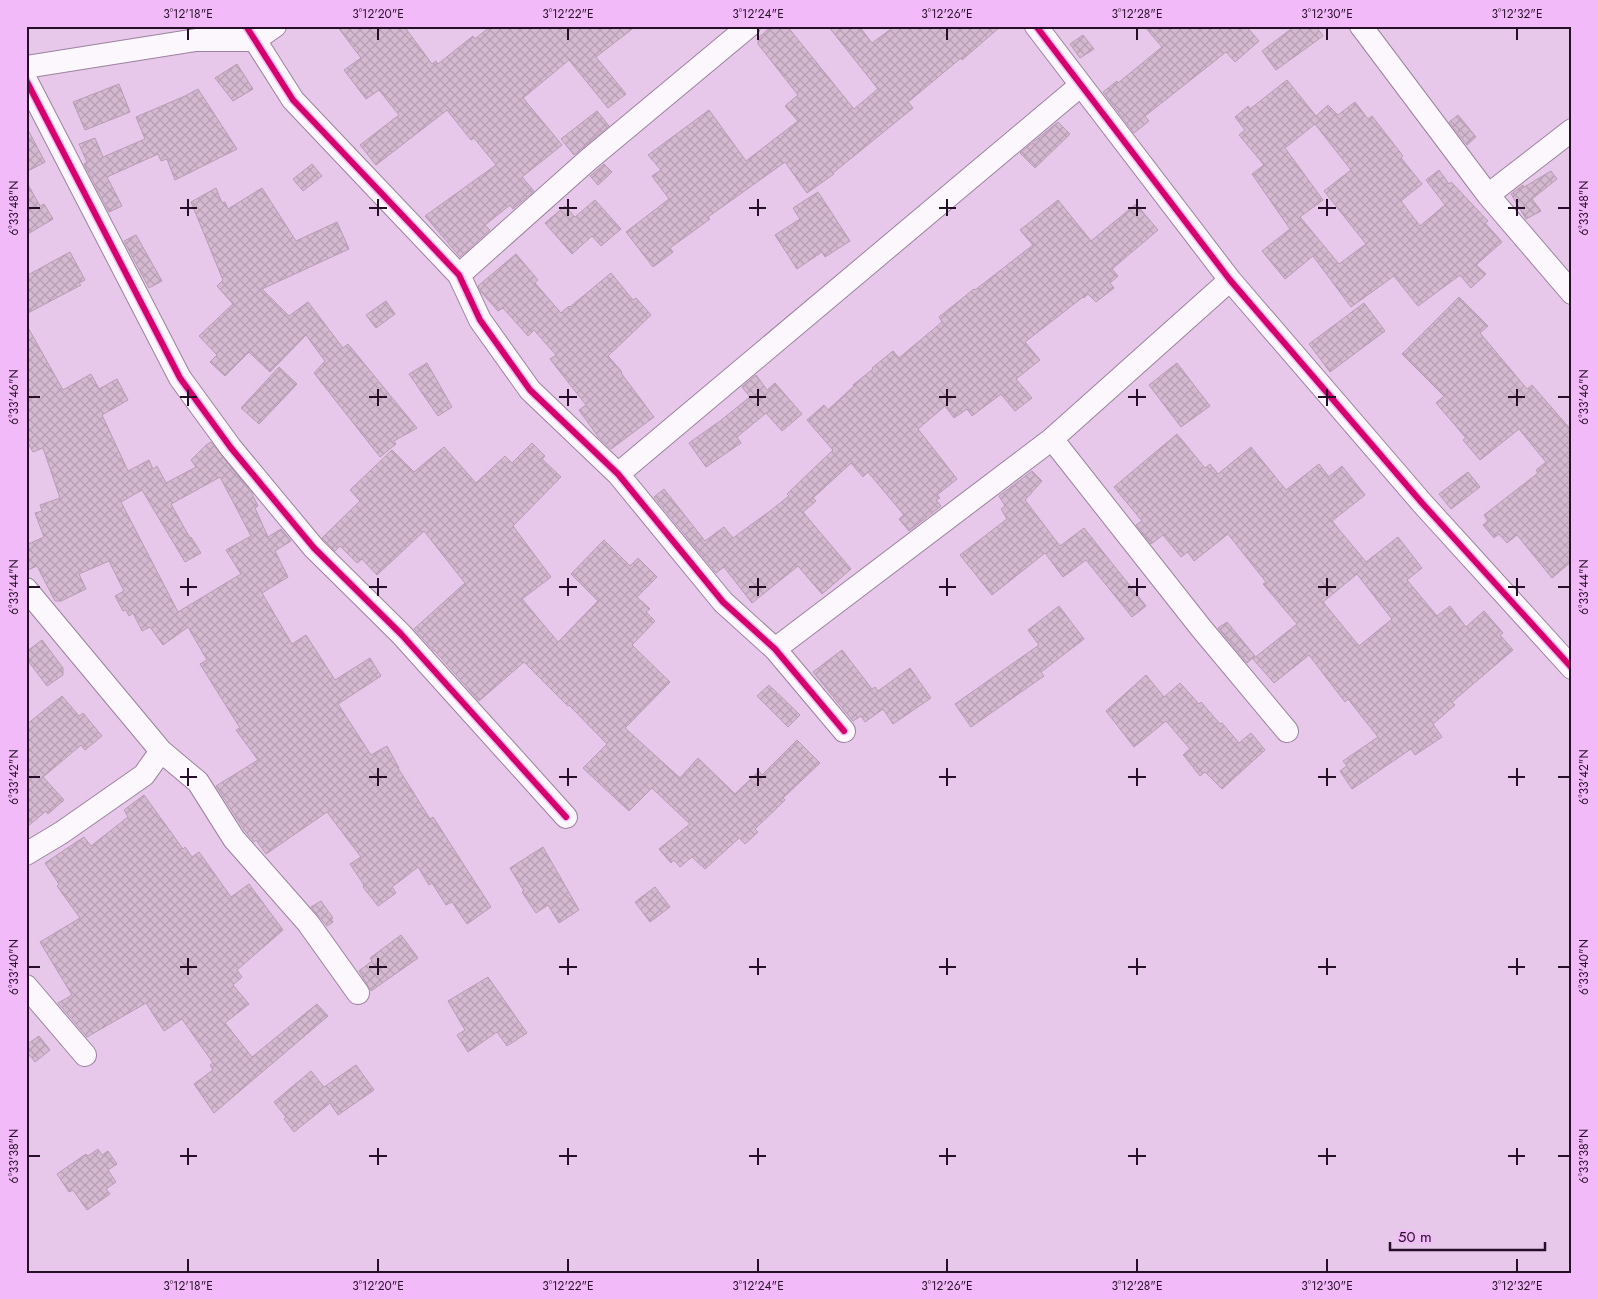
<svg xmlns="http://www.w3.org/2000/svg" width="1598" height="1299" font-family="Jost,sans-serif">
<defs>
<pattern id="building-cross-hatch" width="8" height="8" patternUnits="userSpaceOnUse" patternTransform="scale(1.25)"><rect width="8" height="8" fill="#d4b9d1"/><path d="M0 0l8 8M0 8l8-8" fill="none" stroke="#b69eb3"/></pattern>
</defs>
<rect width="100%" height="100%" fill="#e7c8eb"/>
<path fill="url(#building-cross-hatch)" stroke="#b89cb4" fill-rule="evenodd" d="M 337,26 L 404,26 L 432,64 L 436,61 L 438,64 L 473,36 L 475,39 L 491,26 L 636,26 L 596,57 L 626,94 L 608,108 L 569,60 L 523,98 L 562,145 L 522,177 L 534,191 L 513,209 L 510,205 L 485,225 L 490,230 L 460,257 L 425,216 L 496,165 L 474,138 L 471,140 L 447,110 L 376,165 L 360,145 L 399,115 L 379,90 L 366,99 L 344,70 L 361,58 Z
M 772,26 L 787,26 L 854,109 L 878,89 L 828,26 L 859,26 L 872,43 L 895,26 L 1001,26 L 962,60 L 961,58 L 908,102 L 913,108 L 833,173 L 834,174 L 807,193 L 785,162 L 708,217 L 710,219 L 670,248 L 673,252 L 653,267 L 626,232 L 669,199 L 652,176 L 661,170 L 648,155 L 709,110 L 746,161 L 798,121 L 785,106 L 798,95 L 758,44 L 758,38 Z
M 1144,26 L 1246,26 L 1259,41 L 1235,62 L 1226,52 L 1145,116 L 1149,121 L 1134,133 L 1103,92 L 1117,81 L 1118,83 L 1162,47 Z
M 1295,26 L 1316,26 L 1323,36 L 1276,70 L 1262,51 Z
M 1083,35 L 1094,49 L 1080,58 L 1070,44 Z
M 237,64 L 253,89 L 233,101 L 215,78 Z
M 1287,80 L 1316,116 L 1328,105 L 1338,115 L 1355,102 L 1368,119 L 1372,116 L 1403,156 L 1401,158 L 1422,184 L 1401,201 L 1420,226 L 1445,205 L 1426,180 L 1439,170 L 1449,184 L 1451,182 L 1453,184 L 1488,221 L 1485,223 L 1502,242 L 1476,265 L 1486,274 L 1471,288 L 1460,275 L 1418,306 L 1394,276 L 1351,307 L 1313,256 L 1285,279 L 1262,251 L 1290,229 L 1252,174 L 1264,165 L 1239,135 L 1245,130 L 1235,117 L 1248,106 L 1250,109 ZM 1315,124 L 1351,170 L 1324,191 L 1366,244 L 1339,264 L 1300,217 L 1323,200 L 1285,148 Z
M 119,84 L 130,112 L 85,130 L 73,102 Z
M 198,89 L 237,149 L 175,180 L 167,159 L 161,161 L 158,154 L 107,177 L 122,206 L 109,212 L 84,164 L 87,162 L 79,144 L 95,138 L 103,157 L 145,139 L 136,117 L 185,96 Z
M 597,111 L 609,126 L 574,155 L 561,139 Z
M 1458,115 L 1476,137 L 1467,145 L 1449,122 Z
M 1058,122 L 1070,134 L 1035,168 L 1020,153 Z
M 26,126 L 45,162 L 26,172 Z
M 312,164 L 322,176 L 303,191 L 293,179 Z
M 604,164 L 612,172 L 598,185 L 590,176 Z
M 1551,171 L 1557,179 L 1532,199 L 1541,211 L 1526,219 L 1511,194 L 1523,185 L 1524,187 Z
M 26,181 L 40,206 L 44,204 L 53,219 L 26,235 Z
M 216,188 L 222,203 L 225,202 L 228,209 L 262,188 L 296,241 L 337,222 L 349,249 L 262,289 L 289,316 L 308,302 L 343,348 L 348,344 L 417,428 L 394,441 L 396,444 L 380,457 L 314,373 L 325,361 L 306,335 L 270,372 L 249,352 L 225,376 L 210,362 L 217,355 L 199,336 L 233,304 L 217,286 L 223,280 L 191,202 Z
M 818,192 L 850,241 L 825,257 L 822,252 L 797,269 L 775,235 L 800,219 L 793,208 Z
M 595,200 L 621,229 L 601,246 L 592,236 L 572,254 L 545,223 L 565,206 L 575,217 Z
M 1058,200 L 1091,241 L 1136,204 L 1158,230 L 1112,269 L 1118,276 L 1110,283 L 1114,288 L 1096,302 L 1088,294 L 1084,298 L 1083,297 L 1025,342 L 1040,360 L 1016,379 L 1032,398 L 1015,411 L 1001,394 L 972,416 L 967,409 L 954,418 L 945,406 L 918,429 L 957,479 L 937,495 L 940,498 L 936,500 L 941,506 L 909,531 L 899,519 L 904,515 L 868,472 L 863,477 L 851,463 L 813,498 L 816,501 L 803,512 L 851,569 L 822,594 L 798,566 L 752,603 L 724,567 L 716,573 L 654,497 L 664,489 L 705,541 L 724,527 L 733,538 L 770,511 L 789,496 L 787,494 L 833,450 L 807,420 L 824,405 L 828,410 L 854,386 L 853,385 L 873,369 L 872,368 L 893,351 L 899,358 L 942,322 L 939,317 L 974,289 L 975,290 L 1033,245 L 1020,230 Z
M 136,235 L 162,281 L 149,288 L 124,241 Z
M 70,252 L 85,280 L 79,283 L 81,285 L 26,314 L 26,276 Z
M 516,254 L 538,280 L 535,283 L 561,313 L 569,306 L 570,307 L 611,273 L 633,300 L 636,298 L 651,315 L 608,356 L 622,372 L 621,373 L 654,417 L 611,449 L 599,438 L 579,410 L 586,405 L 550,359 L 556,355 L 534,330 L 528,336 L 503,308 L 498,311 L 481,292 L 478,286 Z
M 1459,297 L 1488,326 L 1480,333 L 1527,389 L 1532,385 L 1572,431 L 1572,561 L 1552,578 L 1517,535 L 1507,543 L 1499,534 L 1494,538 L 1483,525 L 1488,521 L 1484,515 L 1538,473 L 1536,470 L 1546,462 L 1519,429 L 1480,460 L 1463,440 L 1466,438 L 1436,403 L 1444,396 L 1402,354 Z
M 386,301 L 395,314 L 376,328 L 366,315 Z
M 1364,303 L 1385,331 L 1330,372 L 1309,344 Z
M 26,324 L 63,390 L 91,374 L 99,389 L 117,379 L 128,400 L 102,415 L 128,471 L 149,460 L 153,469 L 157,466 L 166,483 L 196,467 L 191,460 L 206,445 L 211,442 L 251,492 L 258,506 L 255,508 L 268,537 L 281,529 L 291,541 L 275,551 L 288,577 L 262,593 L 292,644 L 306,635 L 335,680 L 370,658 L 381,676 L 338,704 L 371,755 L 387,746 L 399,768 L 398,768 L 430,819 L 433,817 L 491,907 L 467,924 L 452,902 L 446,905 L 432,883 L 429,885 L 418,867 L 392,887 L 396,893 L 378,906 L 363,887 L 364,885 L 350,864 L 361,857 L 327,812 L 266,854 L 256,840 L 254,842 L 245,831 L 216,786 L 258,760 L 236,730 L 240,728 L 200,664 L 207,660 L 188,627 L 163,645 L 150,627 L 142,631 L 133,613 L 129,616 L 126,610 L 123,611 L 115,596 L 124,591 L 109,561 L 79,574 L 86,589 L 61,601 L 55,601 L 37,566 L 26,571 L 26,545 L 44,537 L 35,513 L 42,511 L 40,505 L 60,498 L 43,448 L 33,452 L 26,439 ZM 220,477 L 251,536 L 226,550 L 241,574 L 178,612 L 121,502 L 142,490 L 185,562 L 201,553 L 191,537 L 190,538 L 171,504 Z
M 427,363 L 452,407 L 438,416 L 409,374 Z
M 1177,363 L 1210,406 L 1181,427 L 1149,385 Z
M 279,367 L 297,384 L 259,424 L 241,408 Z
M 756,375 L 767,390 L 775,383 L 802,414 L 782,431 L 766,413 L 737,437 L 741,443 L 706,467 L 689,443 L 720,421 L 750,397 L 742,387 Z
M 1177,434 L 1205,468 L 1210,464 L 1218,474 L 1251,447 L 1286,490 L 1319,464 L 1329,477 L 1342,466 L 1365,495 L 1332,521 L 1366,562 L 1398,537 L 1422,568 L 1407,580 L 1437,616 L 1450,606 L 1466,627 L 1484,611 L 1503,633 L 1500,635 L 1513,650 L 1452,702 L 1455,705 L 1433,724 L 1442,737 L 1415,755 L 1411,749 L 1352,789 L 1340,771 L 1347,766 L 1343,761 L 1378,737 L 1348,699 L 1345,702 L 1309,655 L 1274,683 L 1253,659 L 1297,624 L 1263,584 L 1266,582 L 1228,534 L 1194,561 L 1188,552 L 1181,557 L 1163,535 L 1151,544 L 1136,525 L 1142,521 L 1114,487 ZM 1357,574 L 1392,619 L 1359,646 L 1323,602 Z
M 532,443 L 545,456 L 542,459 L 561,477 L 513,526 L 551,577 L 522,599 L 558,642 L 598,601 L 571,574 L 604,540 L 630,566 L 638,558 L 657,577 L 637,597 L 650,609 L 646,612 L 655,621 L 632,645 L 670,682 L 625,728 L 680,778 L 698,758 L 735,794 L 759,771 L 762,775 L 797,740 L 820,763 L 783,798 L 785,800 L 755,829 L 758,832 L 745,844 L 739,838 L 705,869 L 692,857 L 680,867 L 674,860 L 671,863 L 659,849 L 690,824 L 652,788 L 629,811 L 583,768 L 607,744 L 569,705 L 568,706 L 524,662 L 479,701 L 434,650 L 434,651 L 414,629 L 465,583 L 424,531 L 377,575 L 362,559 L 357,563 L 340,546 L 335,551 L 322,538 L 360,501 L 350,490 L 392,450 L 414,472 L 444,447 L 476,483 L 505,456 L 512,463 Z
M 1032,471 L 1042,481 L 1025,500 L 1060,546 L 1084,528 L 1146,606 L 1132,617 L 1086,560 L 1063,577 L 1045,553 L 992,595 L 960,555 L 1007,519 L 1001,509 L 1005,506 L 999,496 Z
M 1468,472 L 1480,487 L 1451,509 L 1439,494 Z
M 1059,606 L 1084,639 L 1041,672 L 1044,676 L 971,727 L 955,704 L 1039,645 L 1028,630 Z
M 1227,622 L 1255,656 L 1247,663 L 1218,628 Z
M 42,640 L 63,668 L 63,675 L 47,686 L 26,658 L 26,652 Z
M 842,650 L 872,689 L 875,687 L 878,691 L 910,668 L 931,698 L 893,724 L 883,709 L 865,722 L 861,716 L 853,721 L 813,672 Z
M 1146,675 L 1164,697 L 1180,683 L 1199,704 L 1201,702 L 1220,724 L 1222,723 L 1239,743 L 1251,733 L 1265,750 L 1222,789 L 1205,772 L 1200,776 L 1185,757 L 1183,755 L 1190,749 L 1166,721 L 1134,747 L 1106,711 Z
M 769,685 L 800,715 L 788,727 L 757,696 Z
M 62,696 L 79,716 L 83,713 L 102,736 L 85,750 L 81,745 L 43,777 L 64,800 L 48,814 L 46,811 L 26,828 L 26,725 Z
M 144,795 L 183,849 L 185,847 L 192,857 L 199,852 L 231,897 L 249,884 L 283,930 L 237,970 L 242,977 L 233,985 L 249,1004 L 225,1023 L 252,1057 L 317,1004 L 328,1016 L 214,1113 L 194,1084 L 213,1070 L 210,1065 L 213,1063 L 182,1019 L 164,1031 L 146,1003 L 87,1037 L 58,1003 L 72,995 L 40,942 L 80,918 L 57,886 L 59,884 L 45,863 L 84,837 L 91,846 L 128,817 L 124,810 Z
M 543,847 L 579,910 L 559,923 L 548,905 L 536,913 L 522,892 L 524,891 L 510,868 Z
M 655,887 L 670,907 L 650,922 L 635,902 Z
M 321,901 L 333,918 L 331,919 L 333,922 L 327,926 L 311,907 Z
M 401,935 L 418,958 L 371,991 L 359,971 L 372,961 L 370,958 Z
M 488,977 L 527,1033 L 507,1046 L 497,1032 L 468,1052 L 457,1035 L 465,1030 L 448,1001 Z
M 39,1036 L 50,1050 L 35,1062 L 26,1051 L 26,1045 Z
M 356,1065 L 374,1090 L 338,1115 L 330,1103 L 294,1132 L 284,1119 L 286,1117 L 274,1102 L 311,1071 L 324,1087 Z
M 98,1149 L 102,1155 L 108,1151 L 117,1164 L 108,1170 L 116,1182 L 106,1189 L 110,1194 L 87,1210 L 73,1190 L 69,1192 L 57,1174 L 86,1154 L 88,1156 Z"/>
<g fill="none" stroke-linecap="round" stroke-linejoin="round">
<g stroke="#9b839d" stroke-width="24">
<path id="minor" d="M 246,26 L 293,100 L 459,275 L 480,320 L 530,390 L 618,474 L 723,602 L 775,649 L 844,731
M 1036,26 L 1230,280 L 1422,503 L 1572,668
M 1361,26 L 1488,195 L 1572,293
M 26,67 L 196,40 L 255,40 L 275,26
M 26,80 L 180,378 L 231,448 L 314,548 L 401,634 L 566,817
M 1488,195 L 1572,130
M 459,275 L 588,160 L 749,26
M 1052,439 L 1201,628 L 1287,731
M 618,474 L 1081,85
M 26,589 L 161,751 L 198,782 L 234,839 L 308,923 L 358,993
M 775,649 L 1052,439 L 1230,280
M 26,854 L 61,833 L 144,775 L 161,751
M 26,986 L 85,1055"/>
</g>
<use href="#minor" stroke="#fbf7fc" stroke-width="22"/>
<g stroke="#f3baf9" stroke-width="9">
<path id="cycleway" d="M 246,26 L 293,100 L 459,275 L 480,320 L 530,390 L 618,474 L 723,602 L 775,649 L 844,731
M 1036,26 L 1230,280 L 1422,503 L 1572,668
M 26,80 L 180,378 L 231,448 L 314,548 L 401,634 L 566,817"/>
</g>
<use href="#cycleway" stroke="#d6006c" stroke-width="6"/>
</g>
<path fill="none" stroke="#251027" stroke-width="2" d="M 188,28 L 188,40M 378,28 L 378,40M 568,28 L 568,40M 758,28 L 758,40M 947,28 L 947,40M 1137,28 L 1137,40M 1327,28 L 1327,40M 1517,28 L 1517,40M 188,199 L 188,216M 378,199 L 378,216M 568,199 L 568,216M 758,199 L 758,216M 947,199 L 947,216M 1137,199 L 1137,216M 1327,199 L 1327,216M 1517,199 L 1517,216M 28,208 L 40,208M 180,208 L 197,208M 369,208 L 387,208M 559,208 L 577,208M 749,208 L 766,208M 939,208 L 956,208M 1128,208 L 1146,208M 1318,208 L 1336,208M 1508,208 L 1525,208M 1558,208 L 1570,208M 188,389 L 188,406M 378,389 L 378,406M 568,389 L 568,406M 758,389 L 758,406M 947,389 L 947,406M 1137,389 L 1137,406M 1327,389 L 1327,406M 1517,389 L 1517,406M 28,397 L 40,397M 180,397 L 197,397M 369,397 L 387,397M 559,397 L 577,397M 749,397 L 766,397M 939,397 L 956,397M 1128,397 L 1146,397M 1318,397 L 1336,397M 1508,397 L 1525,397M 1558,397 L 1570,397M 188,578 L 188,596M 378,578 L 378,596M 568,578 L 568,596M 758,578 L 758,596M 947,578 L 947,596M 1137,578 L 1137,596M 1327,578 L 1327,596M 1517,578 L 1517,596M 28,587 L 40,587M 180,587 L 197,587M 369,587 L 387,587M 559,587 L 577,587M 749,587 L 766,587M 939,587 L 956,587M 1128,587 L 1146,587M 1318,587 L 1336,587M 1508,587 L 1525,587M 1558,587 L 1570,587M 188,768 L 188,786M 378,768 L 378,786M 568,768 L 568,786M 758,768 L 758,786M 947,768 L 947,786M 1137,768 L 1137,786M 1327,768 L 1327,786M 1517,768 L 1517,786M 28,777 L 40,777M 180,777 L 197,777M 369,777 L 387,777M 559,777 L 577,777M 749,777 L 766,777M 939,777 L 956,777M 1128,777 L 1146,777M 1318,777 L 1336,777M 1508,777 L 1525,777M 1558,777 L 1570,777M 188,958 L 188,975M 378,958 L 378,975M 568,958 L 568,975M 758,958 L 758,975M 947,958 L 947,975M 1137,958 L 1137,975M 1327,958 L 1327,975M 1517,958 L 1517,975M 28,967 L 40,967M 180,967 L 197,967M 369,967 L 387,967M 559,967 L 577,967M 749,967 L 766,967M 939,967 L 956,967M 1128,967 L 1146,967M 1318,967 L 1336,967M 1508,967 L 1525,967M 1558,967 L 1570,967M 188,1148 L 188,1165M 378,1148 L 378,1165M 568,1148 L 568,1165M 758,1148 L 758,1165M 947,1148 L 947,1165M 1137,1148 L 1137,1165M 1327,1148 L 1327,1165M 1517,1148 L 1517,1165M 28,1156 L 40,1156M 180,1156 L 197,1156M 369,1156 L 387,1156M 559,1156 L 577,1156M 749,1156 L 766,1156M 939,1156 L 956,1156M 1128,1156 L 1146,1156M 1318,1156 L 1336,1156M 1508,1156 L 1525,1156M 1558,1156 L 1570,1156M 188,1259 L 188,1272M 378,1259 L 378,1272M 568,1259 L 568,1272M 758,1259 L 758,1272M 947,1259 L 947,1272M 1137,1259 L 1137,1272M 1327,1259 L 1327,1272M 1517,1259 L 1517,1272"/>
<rect width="1598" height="1299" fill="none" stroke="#f3baf9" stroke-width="55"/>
<path d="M1390 1242v8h155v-8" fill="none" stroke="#251027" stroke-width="2.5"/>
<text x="1398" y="1242" font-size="15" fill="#251027" stroke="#f3baf9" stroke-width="4" paint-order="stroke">50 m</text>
<rect x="28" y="28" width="1542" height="1244" fill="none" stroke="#251027" stroke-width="2"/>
<g font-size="12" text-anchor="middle" fill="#251027">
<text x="188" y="18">3°12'18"E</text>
<text x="378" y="18">3°12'20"E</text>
<text x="568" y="18">3°12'22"E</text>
<text x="758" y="18">3°12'24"E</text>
<text x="947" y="18">3°12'26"E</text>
<text x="1137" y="18">3°12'28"E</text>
<text x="1327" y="18">3°12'30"E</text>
<text x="1517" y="18">3°12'32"E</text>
<text transform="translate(14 208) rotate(-90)" y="4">6°33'48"N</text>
<text transform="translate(1584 208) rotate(-90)" y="4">6°33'48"N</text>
<text transform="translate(14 397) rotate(-90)" y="4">6°33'46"N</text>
<text transform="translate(1584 397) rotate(-90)" y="4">6°33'46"N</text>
<text transform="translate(14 587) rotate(-90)" y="4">6°33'44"N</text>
<text transform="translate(1584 587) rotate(-90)" y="4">6°33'44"N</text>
<text transform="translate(14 777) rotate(-90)" y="4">6°33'42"N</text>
<text transform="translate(1584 777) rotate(-90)" y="4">6°33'42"N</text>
<text transform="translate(14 967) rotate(-90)" y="4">6°33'40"N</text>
<text transform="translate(1584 967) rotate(-90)" y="4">6°33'40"N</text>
<text transform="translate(14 1156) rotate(-90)" y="4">6°33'38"N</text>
<text transform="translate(1584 1156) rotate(-90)" y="4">6°33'38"N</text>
<text x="188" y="1290">3°12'18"E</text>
<text x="378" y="1290">3°12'20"E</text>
<text x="568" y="1290">3°12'22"E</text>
<text x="758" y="1290">3°12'24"E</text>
<text x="947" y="1290">3°12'26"E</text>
<text x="1137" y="1290">3°12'28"E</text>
<text x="1327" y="1290">3°12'30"E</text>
<text x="1517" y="1290">3°12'32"E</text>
</g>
</svg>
